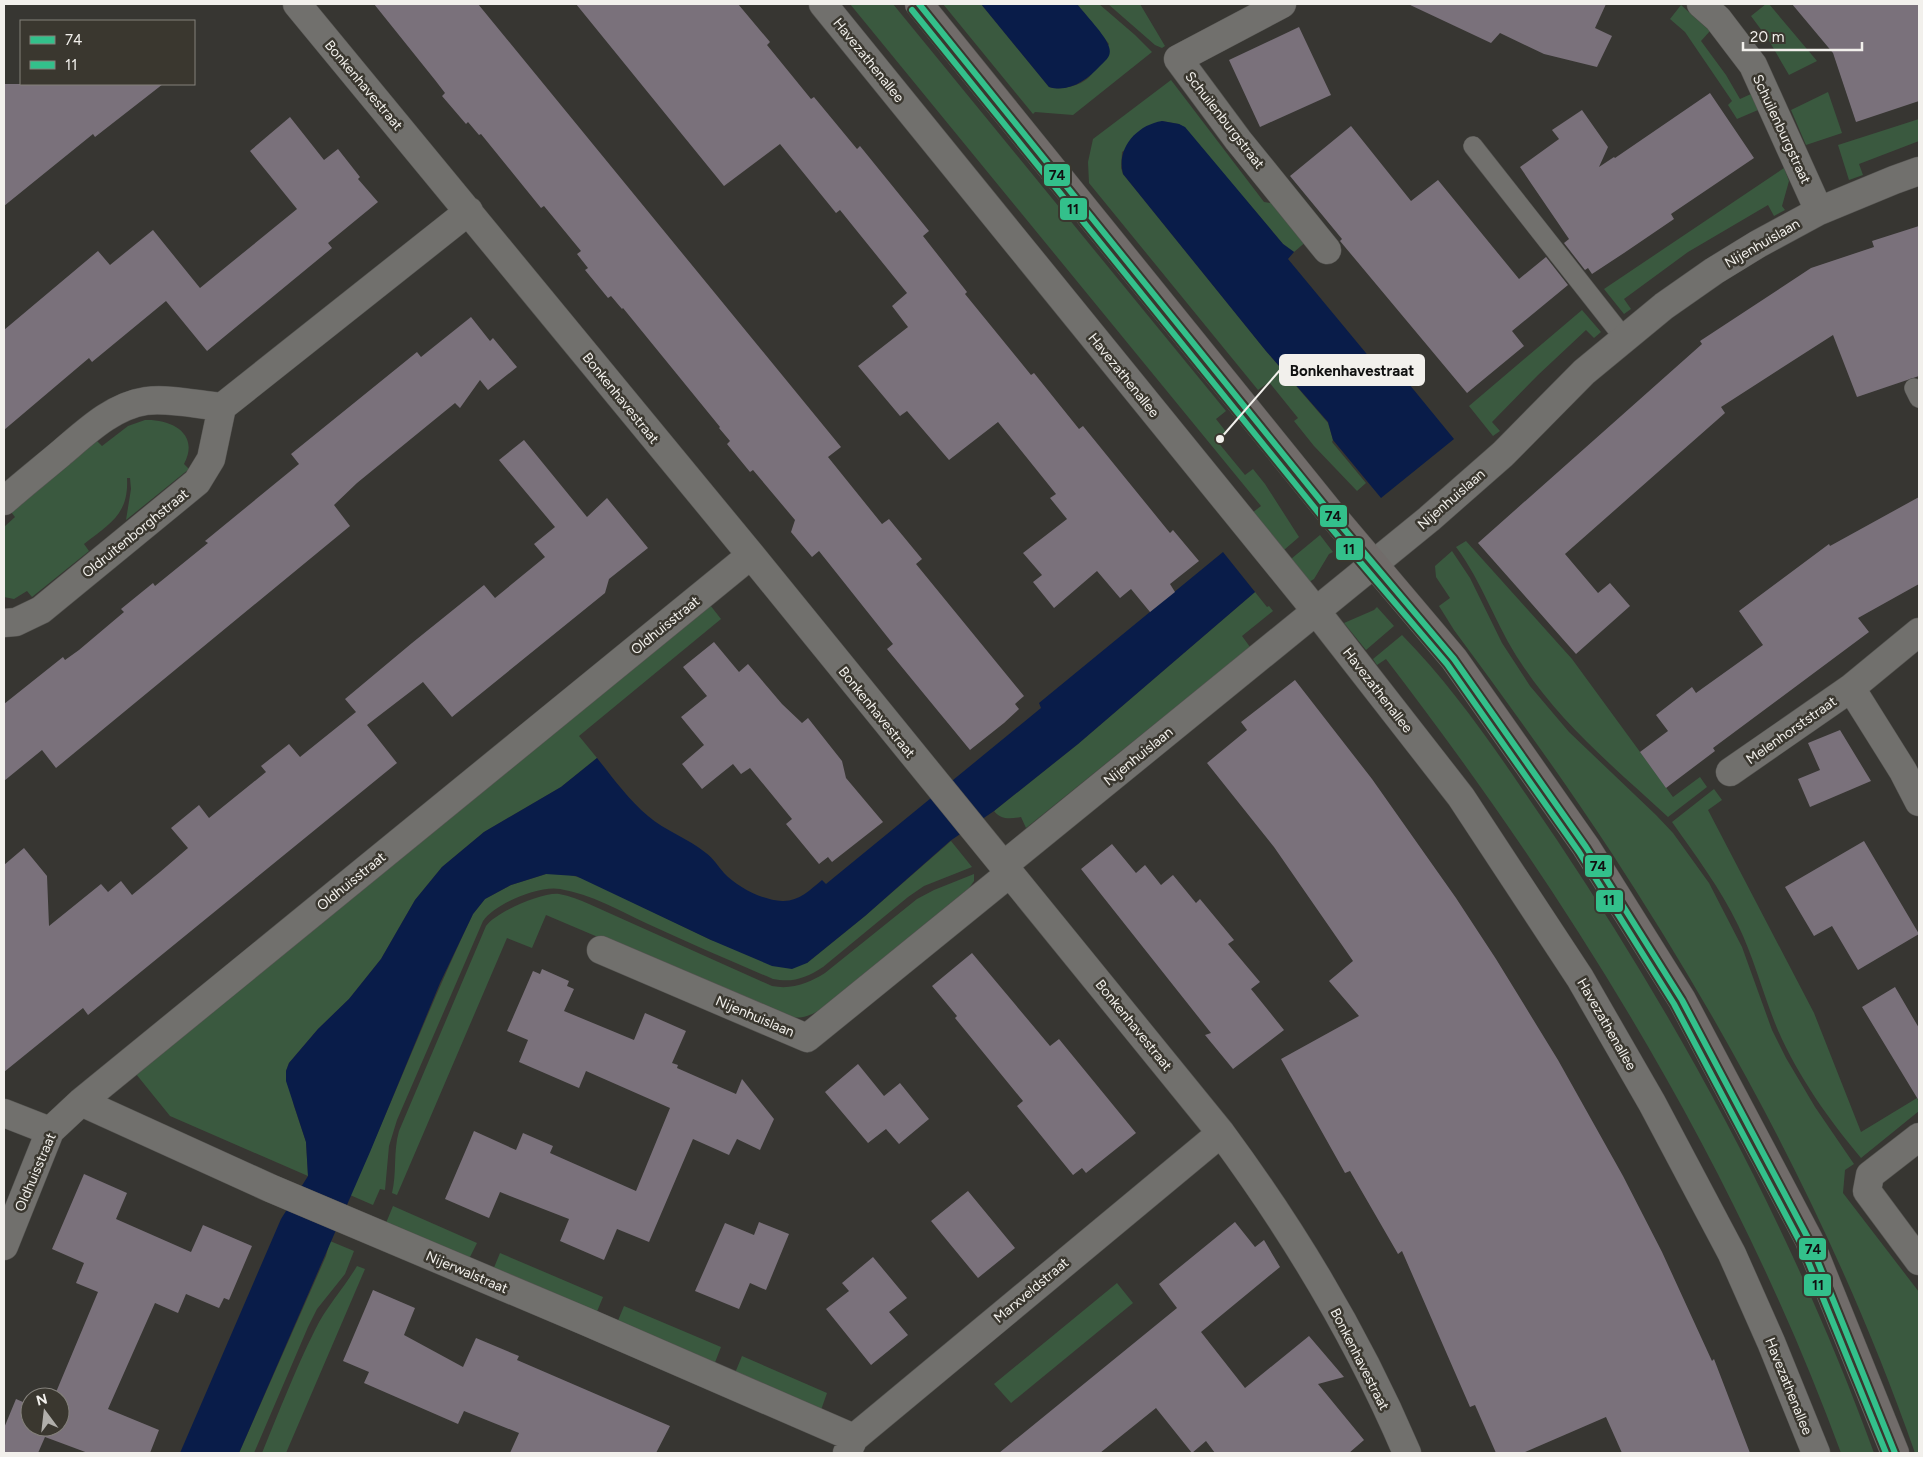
<svg xmlns="http://www.w3.org/2000/svg" width="1923" height="1457" font-family="Figtree,sans-serif">
<rect width="100%" height="100%" fill="#373632"/>
<path fill="#3a593f" d="M 850,4 L 893,4 L 1226,411 L 1216,419 L 1227,433 L 1217,441 L 1245,475 L 1253,469 L 1265,484 L 1299,537 L 1284,550 L 1252,513 L 1261,506 Z
M 943,4 L 981,4 L 1049,87 C 1060,90 1077,87 1087,79 C 1095,73 1103,53 1109,44 L 1077,4 L 1099,4 L 1135,35 L 1152,52 L 1073,115 L 1035,112 L 1033,114 Z
M 1108,4 L 1140,4 L 1165,46 L 1162,48 L 1155,45 Z
M 1766,4 L 1769,4 L 1817,61 L 1789,75 L 1768,39 L 1751,16 Z
M 1681,5 L 1710,31 L 1701,41 L 1726,75 L 1740,99 L 1751,94 L 1758,110 L 1737,119 L 1728,105 L 1732,101 L 1685,32 L 1670,19 Z
M 1171,80 L 1264,202 L 1278,204 L 1308,240 L 1294,252 L 1283,244 L 1185,128 L 1179,124 L 1162,121 L 1122,152 L 1121,168 L 1123,174 L 1266,351 L 1328,423 L 1333,440 L 1332,442 L 1366,483 L 1357,491 L 1314,446 L 1294,421 L 1298,418 L 1269,382 L 1258,390 L 1089,183 L 1088,162 L 1093,139 Z
M 1828,92 L 1842,133 L 1806,145 L 1791,110 Z
M 1919,119 L 1919,141 L 1859,164 L 1863,175 L 1849,180 L 1838,145 Z
M 1784,168 L 1789,181 L 1782,206 L 1785,210 L 1774,216 L 1768,205 L 1688,252 L 1624,299 L 1631,309 L 1624,314 L 1604,289 Z
M 1582,310 L 1601,332 L 1594,338 L 1586,330 L 1538,375 L 1492,422 L 1500,431 L 1493,436 L 1469,406 Z
M 145,420 C 172,419 200,434 184,464 L 189,469 L 126,520 L 131,489 L 130,478 L 127,478 C 129,515 109,524 84,544 L 89,551 L 32,597 L 27,591 L 14,599 L 4,597 L 4,527 L 15,517 L 11,512 L 97,441 L 102,446 L 128,426 Z
M 1320,535 L 1333,552 L 1329,554 L 1314,579 L 1309,582 L 1291,559 Z
M 1466,541 L 1572,659 L 1673,797 L 1700,777 L 1707,787 L 1668,817 C 1616,769 1560,723 1521,663 C 1496,626 1483,583 1456,547 Z
M 1452,551 L 1470,578 L 1502,643 L 1530,686 L 1569,732 L 1656,815 L 1673,833 L 1709,883 L 1742,947 L 1772,1030 L 1786,1058 L 1815,1107 L 1854,1164 L 1845,1170 L 1843,1193 L 1919,1292 L 1919,1453 L 1915,1453 C 1841,1241 1734,1040 1611,852 C 1561,776 1508,703 1454,630 L 1439,606 L 1450,598 L 1436,577 L 1435,566 Z
M 1255,592 L 1267,607 L 1269,606 L 1273,611 L 1242,636 L 1250,647 L 1026,828 L 1021,817 C 1010,819 1001,820 994,811 L 1078,744 Z
M 710,605 L 721,619 L 579,736 L 597,758 L 561,787 L 484,832 L 442,867 L 415,900 L 381,959 L 349,999 L 318,1029 L 289,1063 L 286,1071 L 294,1106 L 306,1142 L 308,1176 L 170,1116 L 136,1074 Z
M 1377,607 L 1394,626 L 1366,650 L 1344,623 L 1374,610 Z
M 1402,635 C 1462,696 1509,770 1557,840 C 1686,1033 1795,1236 1874,1453 L 1841,1453 C 1735,1165 1572,901 1386,659 L 1377,665 L 1373,659 Z
M 1714,789 L 1722,800 L 1708,810 L 1814,1013 L 1861,1132 L 1917,1098 L 1919,1102 L 1919,1111 L 1861,1158 C 1829,1120 1797,1075 1777,1028 C 1763,994 1754,958 1738,925 C 1720,888 1696,856 1672,822 Z
M 951,841 L 972,867 L 924,886 L 908,897 L 823,967 C 806,978 793,983 773,979 C 731,961 689,943 648,924 C 620,911 591,894 560,889 C 539,885 494,904 483,921 L 397,1120 L 389,1146 L 385,1190 L 380,1189 L 373,1205 L 350,1195 C 393,1102 429,1006 473,914 L 485,899 L 511,885 L 546,874 L 566,874 L 585,879 L 711,940 L 807,963 L 865,916 Z
M 974,874 L 974,881 L 969,888 L 818,1011 C 806,1018 797,1019 784,1016 L 546,915 L 532,948 L 507,938 L 397,1195 L 392,1193 C 397,1173 393,1152 399,1131 L 486,926 C 496,912 543,892 559,894 C 570,896 580,900 589,904 L 772,986 C 792,990 809,983 825,973 L 917,899 L 934,890 Z
M 393,1206 L 477,1243 L 469,1259 L 386,1223 Z
M 330,1241 L 354,1251 L 345,1274 L 317,1309 L 308,1327 L 254,1453 L 239,1453 L 326,1256 Z
M 500,1253 L 603,1297 L 596,1314 L 493,1270 Z
M 357,1266 L 365,1269 L 286,1453 L 262,1453 C 279,1412 295,1370 315,1330 C 326,1307 344,1288 357,1266 Z
M 1117,1283 L 1133,1303 L 1011,1403 L 994,1384 Z
M 624,1306 L 721,1347 L 714,1365 L 617,1323 Z
M 742,1356 L 827,1393 L 821,1410 L 735,1373 Z"/>
<path fill="#091c49" d="M 981,4 L 1077,4 C 1084,13 1107,37 1109,47 C 1112,56 1106,60 1100,66 C 1087,80 1069,93 1049,87 Z
M 1162,121 L 1179,124 L 1185,127 L 1283,244 L 1294,252 L 1288,259 L 1380,370 L 1391,362 L 1454,439 L 1381,498 L 1333,440 L 1328,422 L 1266,351 L 1123,174 C 1116,148 1137,125 1162,121 Z
M 1223,552 L 1255,592 L 1078,744 L 994,811 L 950,841 L 865,916 L 807,963 L 792,969 L 772,966 L 711,940 L 576,876 L 546,874 L 511,885 L 485,899 L 473,914 L 440,983 L 370,1152 L 239,1453 L 180,1453 L 281,1219 L 308,1176 L 306,1142 L 286,1081 L 286,1071 L 289,1063 L 318,1029 L 349,999 L 381,959 L 415,900 L 442,867 L 484,832 L 561,787 L 597,758 C 613,778 628,799 648,816 C 665,831 688,838 706,853 C 713,858 718,866 724,873 C 737,887 762,900 782,901 C 798,902 810,890 822,880 L 826,884 L 1041,708 L 1039,703 Z"/>
<path fill="#7a717b" d="M 374,4 L 478,4 L 841,447 L 828,457 L 882,524 L 889,519 L 922,559 L 916,564 L 1024,696 L 1015,704 L 1019,709 L 1004,723 L 970,750 L 887,649 L 893,644 L 819,551 L 812,557 L 791,532 L 795,520 L 753,470 L 750,472 L 727,444 L 730,441 L 719,428 L 720,427 L 623,308 L 622,309 L 611,296 L 608,298 L 585,270 L 588,268 L 577,254 L 581,251 L 544,206 L 541,208 L 481,134 L 479,135 L 468,122 L 466,124 L 442,96 L 445,93 L 435,80 Z
M 576,4 L 738,4 L 770,42 L 767,45 L 811,99 L 814,97 L 857,149 L 860,146 L 929,231 L 923,236 L 967,292 L 965,294 L 1031,375 L 1034,373 L 1079,429 L 1083,426 L 1170,533 L 1173,530 L 1199,561 L 1170,584 L 1175,592 L 1150,612 L 1131,589 L 1120,598 L 1097,571 L 1054,608 L 1033,582 L 1042,575 L 1023,553 L 1067,519 L 1050,498 L 1056,494 L 998,422 L 949,460 L 907,411 L 900,416 L 858,366 L 908,327 L 892,306 L 907,293 L 840,210 L 836,213 L 780,144 L 724,186 Z
M 1408,4 L 1606,4 L 1595,28 L 1612,36 L 1597,67 L 1544,54 L 1500,33 L 1491,43 Z
M 1792,4 L 1919,4 L 1919,101 L 1856,122 L 1833,53 Z
M 1299,27 L 1331,95 L 1260,127 L 1229,60 Z
M 4,84 L 163,84 L 95,137 L 93,134 L 4,206 Z
M 1710,93 L 1754,158 L 1671,214 L 1674,219 L 1624,253 L 1592,274 L 1588,268 L 1585,270 L 1564,243 L 1569,239 L 1520,167 L 1559,139 L 1552,130 L 1582,110 L 1608,147 L 1599,167 L 1614,157 L 1615,158 Z
M 290,117 L 324,160 L 338,149 L 360,177 L 358,179 L 378,202 L 328,243 L 332,248 L 207,351 L 166,301 L 92,362 L 89,358 L 4,430 L 4,330 L 98,251 L 110,265 L 153,230 L 200,288 L 297,209 L 250,151 Z
M 1351,126 L 1411,201 L 1438,180 L 1519,279 L 1546,257 L 1568,285 L 1512,331 L 1524,346 L 1467,393 L 1340,241 L 1342,239 L 1290,176 Z
M 1919,226 L 1919,376 L 1857,397 L 1833,335 L 1721,407 L 1725,413 L 1565,554 L 1598,593 L 1610,583 L 1630,606 L 1576,654 L 1478,543 L 1702,344 L 1700,341 L 1811,268 L 1874,247 L 1872,241 Z
M 471,317 L 490,341 L 493,338 L 517,367 L 488,390 L 480,380 L 460,408 L 455,403 L 357,483 L 334,505 L 350,526 L 56,768 L 42,750 L 4,781 L 4,704 L 63,657 L 65,660 L 79,650 L 124,612 L 121,609 L 153,583 L 155,586 L 208,543 L 205,541 L 299,464 L 291,454 L 417,352 L 421,357 Z
M 524,440 L 587,517 L 607,498 L 648,548 L 609,579 L 605,593 L 452,717 L 423,682 L 367,725 L 397,763 L 88,1015 L 83,1008 L 4,1072 L 4,865 L 24,848 L 47,876 L 49,926 L 101,884 L 108,892 L 121,881 L 132,895 L 160,872 L 188,848 L 171,828 L 199,805 L 209,818 L 266,772 L 261,766 L 289,744 L 300,757 L 356,712 L 345,699 L 412,643 L 484,585 L 495,598 L 545,557 L 534,544 L 555,527 L 499,460 Z
M 1919,497 L 1919,584 L 1858,618 L 1869,632 L 1713,748 L 1715,751 L 1666,788 L 1640,752 L 1668,731 L 1656,715 L 1692,687 L 1696,693 L 1763,645 L 1739,611 L 1829,544 L 1830,546 Z
M 714,642 L 739,672 L 748,664 L 782,704 L 802,723 L 808,718 L 842,761 L 846,778 L 883,822 L 832,862 L 828,857 L 819,864 L 786,824 L 792,819 L 750,768 L 741,774 L 733,764 L 702,789 L 682,764 L 704,745 L 681,717 L 707,696 L 683,667 Z
M 1295,680 L 1372,779 L 1456,898 L 1496,959 L 1558,1060 L 1623,1176 L 1662,1252 L 1712,1361 L 1714,1359 L 1750,1453 L 1622,1453 L 1606,1417 L 1523,1453 L 1496,1453 L 1475,1405 L 1470,1407 L 1402,1251 L 1398,1254 L 1350,1171 L 1345,1173 L 1281,1059 L 1359,1016 L 1329,981 L 1353,961 L 1274,847 L 1207,763 L 1247,730 L 1241,722 Z
M 1840,730 L 1871,781 L 1810,807 L 1798,779 L 1820,770 L 1808,743 Z
M 1864,841 L 1919,934 L 1858,970 L 1832,926 L 1814,936 L 1785,887 Z
M 1112,844 L 1136,873 L 1145,865 L 1161,885 L 1173,875 L 1196,903 L 1200,899 L 1234,940 L 1228,944 L 1260,982 L 1251,989 L 1284,1030 L 1233,1069 L 1205,1035 L 1211,1033 L 1081,869 Z
M 972,953 L 1050,1046 L 1059,1039 L 1136,1133 L 1086,1173 L 1082,1168 L 1073,1175 L 1017,1106 L 1023,1101 L 955,1018 L 957,1016 L 932,986 Z
M 542,969 L 569,981 L 567,986 L 574,989 L 564,1011 L 634,1040 L 645,1013 L 686,1031 L 672,1063 L 678,1065 L 677,1068 L 736,1094 L 742,1079 L 774,1119 L 760,1150 L 737,1139 L 729,1155 L 693,1139 L 649,1242 L 617,1229 L 604,1260 L 560,1241 L 569,1219 L 500,1192 L 489,1218 L 445,1199 L 474,1131 L 516,1150 L 523,1133 L 553,1146 L 550,1153 L 636,1191 L 670,1108 L 586,1071 L 579,1088 L 519,1062 L 528,1040 L 507,1031 L 533,971 L 540,974 Z
M 1895,987 L 1919,1028 L 1919,1101 L 1862,1007 Z
M 858,1064 L 884,1096 L 900,1083 L 929,1119 L 899,1144 L 886,1129 L 868,1143 L 825,1092 Z
M 84,1174 L 127,1193 L 116,1219 L 191,1252 L 203,1225 L 252,1246 L 229,1300 L 224,1298 L 219,1308 L 186,1294 L 178,1313 L 155,1303 L 108,1409 L 159,1430 L 150,1453 L 88,1453 L 45,1437 L 38,1453 L 4,1453 L 4,1428 L 16,1399 L 30,1405 L 30,1427 L 60,1427 L 60,1397 L 54,1397 L 98,1292 L 76,1283 L 84,1263 L 52,1249 Z
M 968,1191 L 1015,1248 L 978,1278 L 931,1221 Z
M 759,1222 L 789,1234 L 766,1290 L 750,1283 L 739,1309 L 695,1291 L 725,1223 L 754,1235 Z
M 1235,1222 L 1255,1247 L 1264,1240 L 1280,1267 L 1201,1332 L 1245,1388 L 1309,1336 L 1344,1377 L 1318,1384 L 1364,1440 L 1349,1453 L 1215,1453 L 1206,1441 L 1192,1453 L 1156,1408 L 1100,1453 L 999,1453 L 1177,1308 L 1159,1284 Z
M 873,1257 L 907,1298 L 889,1312 L 908,1335 L 871,1365 L 826,1309 L 849,1291 L 842,1283 Z
M 373,1290 L 415,1308 L 404,1335 L 463,1367 L 476,1338 L 519,1356 L 517,1360 L 670,1426 L 656,1453 L 510,1453 L 519,1433 L 464,1411 L 458,1424 L 364,1383 L 369,1372 L 343,1361 Z"/>
<g fill="none" stroke-linecap="round" stroke-linejoin="round">
<g stroke="#555451" stroke-width="20">
<path id="service" d="M 1473,146 L 1624,338
M 1914,388 L 1919,398"/>
</g>
<g stroke="#555451" stroke-width="29">
<path id="minor" d="M 297,4 L 751,555 L 1221,1133 C 1294,1232 1359,1340 1407,1453
M 823,4 L 1316,611 L 1461,797 L 1580,978 L 1652,1103 L 1732,1254 L 1771,1342 L 1816,1453
M 1282,4 L 1178,59 L 1238,140 L 1327,250
M 1701,4 L 1718,19 L 1753,65 L 1819,211
M 4,501 C 22,485 41,470 60,454 C 85,433 112,406 146,401 C 170,398 199,405 222,407
M 4,623 L 16,622 L 41,610 L 197,482 L 211,459 L 222,407 L 469,211
M 1919,632 L 1851,688 L 1903,771 L 1919,802
M 1730,772 L 1851,688
M 1004,865 L 1429,519 L 1503,454 L 1584,372 L 1664,306 L 1714,271 L 1758,244 L 1819,211 L 1894,180 L 1919,171
M 601,950 L 807,1038 L 1010,873
M 81,1102 L 270,1188 L 587,1322 L 854,1438
M 4,1113 L 50,1131
M 1919,1137 L 1870,1175 L 1867,1191 L 1919,1261
M 4,1246 L 50,1131 L 81,1102 L 751,555
M 847,1453 L 854,1438 L 1221,1133"/>
</g>
<g stroke="#555451" stroke-width="29">
<path id="secondary" d="M 919,4 L 1333,516 L 1454,659 L 1586,847 L 1682,1000 L 1809,1240 L 1895,1453"/>
</g>
<use href="#service" stroke="#71706d" stroke-width="19"/>
<use href="#minor" stroke="#71706d" stroke-width="28"/>
<use href="#secondary" stroke="#716c6a" stroke-width="28"/>
<g stroke="#3a372f" stroke-width="10">
<path id="bus-1" d="M 919,4 L 1333,516 L 1454,659 L 1586,847 L 1682,1000 L 1809,1240 L 1895,1453"/>
</g>
<g stroke="#3a372f" stroke-width="10">
<path id="bus-2" d="M 912,10 L 1326,522 L 1447,664 L 1579,852 L 1674,1004 L 1801,1244 L 1886,1453"/>
</g>
<use href="#bus-1" stroke="#33c08b" stroke-width="6"/>
<use href="#bus-2" stroke="#33c08b" stroke-width="6"/>
</g>
<g text-anchor="middle" stroke-width="5" stroke-linejoin="round" paint-order="stroke">
<g font-size="14" fill="#f2f0ec" stroke="#3a372f">
<text transform="translate(869 60) rotate(51)" y="5">Havezathenallee</text>
<text transform="translate(364 85) rotate(50)" y="5">Bonkenhavestraat</text>
<text transform="translate(1225 120) rotate(52)" y="5">Schuilenburgstraat</text>
<text transform="translate(1782 129) rotate(65)" y="5">Schuilenburgstraat</text>
<text transform="translate(1762 243) rotate(-30)" y="5">Nijenhuislaan</text>
<text transform="translate(1124 375) rotate(51)" y="5">Havezathenallee</text>
<text transform="translate(621 398) rotate(51)" y="5">Bonkenhavestraat</text>
<text transform="translate(1451 499) rotate(-41)" y="5">Nijenhuislaan</text>
<text transform="translate(135 533) rotate(-39)" y="5">Oldruitenborghstraat</text>
<text transform="translate(665 625) rotate(-39)" y="5">Oldhuisstraat</text>
<text transform="translate(1378 690) rotate(52)" y="5">Havezathenallee</text>
<text transform="translate(877 712) rotate(51)" y="5">Bonkenhavestraat</text>
<text transform="translate(1791 730) rotate(-35)" y="5">Melenhorststraat</text>
<text transform="translate(1138 756) rotate(-39)" y="5">Nijenhuislaan</text>
<text transform="translate(351 881) rotate(-39)" y="5">Oldhuisstraat</text>
<text transform="translate(755 1016) rotate(23)" y="5">Nijenhuislaan</text>
<text transform="translate(1607 1024) rotate(60)" y="5">Havezathenallee</text>
<text transform="translate(1134 1025) rotate(51)" y="5">Bonkenhavestraat</text>
<text transform="translate(35 1172) rotate(-67)" y="5">Oldhuisstraat</text>
<text transform="translate(467 1272) rotate(23)" y="5">Nijerwalstraat</text>
<text transform="translate(1031 1290) rotate(-40)" y="5">Marxveldstraat</text>
<text transform="translate(1360 1359) rotate(63)" y="5">Bonkenhavestraat</text>
<text transform="translate(1789 1386) rotate(68)" y="5">Havezathenallee</text>
</g>
</g>
<path fill="none" stroke="#f2f0ec" stroke-width="2" d="M1220 439L1280 370"/>
<circle fill="#f2f0ec" stroke="#3a372f" stroke-width="2" cx="1220" cy="439" r="5"/>
<rect fill="#f2f0ec" stroke="#f2f0ec" stroke-width="2" x="1280" y="355" width="144" height="30" rx="5"/>
<g font-size="15" text-anchor="middle" font-weight="bold" fill="#111">
<text x="1352" y="376">Bonkenhavestraat</text>
</g>
<g stroke="#3a372f" stroke-width="2">
<rect x="1043" y="163" width="28" height="24" rx="5" fill="#33c08b"/>
<rect x="1059" y="197" width="29" height="24" rx="5" fill="#33c08b"/>
<rect x="1319" y="504" width="29" height="24" rx="5" fill="#33c08b"/>
<rect x="1335" y="537" width="29" height="24" rx="5" fill="#33c08b"/>
<rect x="1584" y="854" width="29" height="24" rx="5" fill="#33c08b"/>
<rect x="1595" y="889" width="29" height="24" rx="5" fill="#33c08b"/>
<rect x="1798" y="1237" width="29" height="24" rx="5" fill="#33c08b"/>
<rect x="1803" y="1273" width="29" height="24" rx="5" fill="#33c08b"/>
</g>
<g font-size="14" text-anchor="middle" font-weight="bold" fill="#111">
<text x="1057" y="180">74</text>
<text x="1073" y="214">11</text>
<text x="1333" y="521">74</text>
<text x="1349" y="554">11</text>
<text x="1598" y="871">74</text>
<text x="1609" y="905">11</text>
<text x="1813" y="1254">74</text>
<text x="1818" y="1290">11</text>
</g>
<rect width="1923" height="1457" fill="none" stroke="#f2f0ec" stroke-width="10"/>
<rect x="20" y="20" width="175" height="65" fill="#3a372f" stroke="#84817b"/>
<rect x="30" y="36" width="25" height="8" fill="#33c08b" stroke="#84817b"/>
<text x="65" y="45" font-size="15" fill="#f2f0ec">74</text>
<rect x="30" y="61" width="25" height="8" fill="#33c08b" stroke="#84817b"/>
<text x="65" y="70" font-size="15" fill="#f2f0ec">11</text>
<g transform="translate(45 1412) rotate(345)"><circle r="24" fill="#3a372f" stroke="#84817b"/>
<path d="M0-4L9 19L0 12L-9 19Z" fill="#b1afab"/>
<text y="-8" font-size="14" font-weight="bold" text-anchor="middle" fill="#f2f0ec">N</text>
</g>
<path d="M1743 42v8h119v-8" fill="none" stroke="#f2f0ec" stroke-width="2.5"/>
<text x="1750" y="42" font-size="15" fill="#f2f0ec" stroke="#3a372f" stroke-width="4" paint-order="stroke">20 m</text>
</svg>
